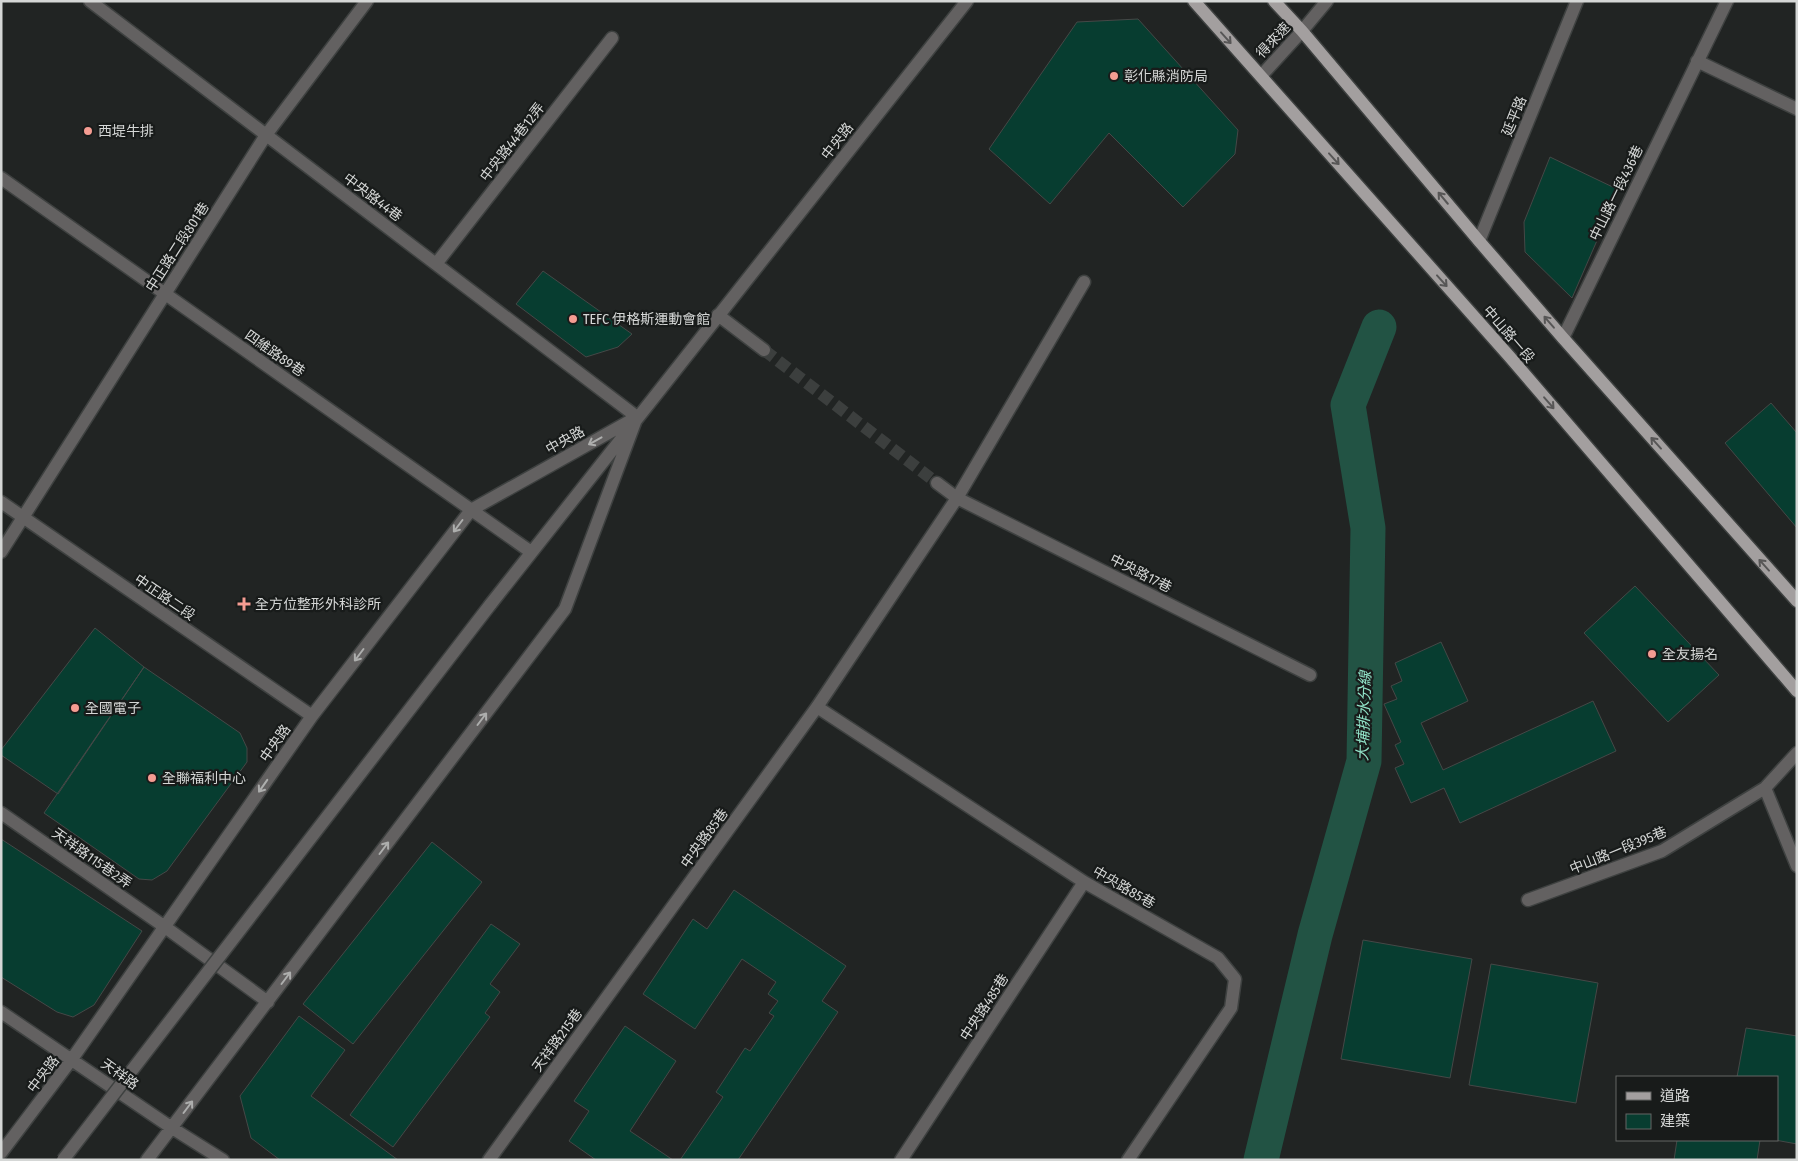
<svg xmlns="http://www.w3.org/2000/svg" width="1798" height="1161" font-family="'Fira Sans Condensed','Noto Sans TC',sans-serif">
<rect width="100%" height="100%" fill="#212423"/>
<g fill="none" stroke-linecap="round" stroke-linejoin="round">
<path stroke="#225344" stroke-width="35" d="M 1261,1160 L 1315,935 L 1364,761 L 1368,528 L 1348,405 L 1379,327"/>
</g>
<path fill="#073d30" stroke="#454847" d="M 1138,19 L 1238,130 L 1235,154 L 1183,207 L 1109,133 L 1050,204 L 989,149 L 1077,22 Z
M 1550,157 L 1619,190 L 1572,298 L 1525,252 L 1524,222 Z
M 543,271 L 632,334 L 618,347 L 586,357 L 516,304 Z
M 1771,403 L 1797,433 L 1797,528 L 1725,443 Z
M 1635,586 L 1719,675 L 1668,722 L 1584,633 Z
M 95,628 L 144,667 L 58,794 L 1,755 L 1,750 Z
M 1441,642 L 1468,701 L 1421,723 L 1443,770 L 1593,701 L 1616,751 L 1460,823 L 1444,788 L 1411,803 L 1395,768 L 1404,764 L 1395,745 L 1401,742 L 1384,704 L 1397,699 L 1391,686 L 1402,681 L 1395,663 Z
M 144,667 L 240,733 L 247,748 L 247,762 L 167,871 L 152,880 L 139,879 L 44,813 Z
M 1,839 L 142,931 L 94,1005 L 73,1017 L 57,1012 L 1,977 Z
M 432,842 L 482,882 L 353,1044 L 303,1004 Z
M 734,890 L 846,966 L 822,1001 L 838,1012 L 738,1160 L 680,1160 L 723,1097 L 716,1092 L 745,1048 L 750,1051 L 774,1016 L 769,1013 L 778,1001 L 768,994 L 776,982 L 742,959 L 695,1029 L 643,994 L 693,919 L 707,929 Z
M 491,924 L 520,944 L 490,984 L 500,992 L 485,1013 L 490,1017 L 393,1147 L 350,1115 Z
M 1363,940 L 1472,959 L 1450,1078 L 1341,1059 Z
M 1491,964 L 1598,983 L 1576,1103 L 1469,1085 Z
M 299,1016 L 345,1050 L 311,1096 L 398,1160 L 280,1160 L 251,1138 L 240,1096 Z
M 625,1026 L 676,1061 L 630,1131 L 673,1160 L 596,1160 L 569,1141 L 589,1111 L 574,1101 Z
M 1746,1028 L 1797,1036 L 1797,1144 L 1775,1140 L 1777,1140 L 1777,1077 L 1737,1077 Z
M 1677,1140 L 1760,1140 L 1757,1160 L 1674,1160 Z"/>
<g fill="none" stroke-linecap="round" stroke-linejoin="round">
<path stroke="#3c3f3e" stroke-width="12" stroke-dasharray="12 6" stroke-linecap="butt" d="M 764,350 L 937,483"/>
<g stroke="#3e4140" stroke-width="15">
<path id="minor" d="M 90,1 L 637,417
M 1697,61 L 1797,109
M 1261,76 L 1302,31 L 1327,1
M 1,178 L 531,552
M 1479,241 L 1577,1
M 436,264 L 612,38
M 718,315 L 764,350
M 1563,338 L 1727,1
M 937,483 L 957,498 L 1310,675
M 1,502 L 312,716
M 1,552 L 266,135 L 367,1
M 490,605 L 967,1
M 817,707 L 1084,882 L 1218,958 L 1235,979 L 1231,1008 L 1128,1160
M 1765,788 L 1797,866
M 1,813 L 165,927 L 268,1002
M 1528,900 L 1662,851 L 1765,788 L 1797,753
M 1,1012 L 172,1128 L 223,1160
M 1,1153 L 72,1059 L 312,716 L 471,510 L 637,417
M 147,1160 L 565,609 L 637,417
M 489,1160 L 817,707 L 957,498 L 1084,282
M 901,1160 L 1084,882"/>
</g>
<g stroke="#3e4140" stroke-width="15">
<path id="major" d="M 1194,1 L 1509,356 L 1797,691
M 1274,1 L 1302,31 L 1479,241 L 1563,338 L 1797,601"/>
</g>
<use href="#minor" stroke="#636161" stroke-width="12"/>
<use href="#major" stroke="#a39f9f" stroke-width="12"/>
<g stroke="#3e4140" stroke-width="15" stroke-linecap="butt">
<path id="minor-bridge" d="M 63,1160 L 490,605"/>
</g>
<use href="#minor-bridge" stroke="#636161" stroke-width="12"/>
</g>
<defs><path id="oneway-shaft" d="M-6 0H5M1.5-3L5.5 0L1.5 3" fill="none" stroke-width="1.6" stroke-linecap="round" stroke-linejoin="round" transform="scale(1.25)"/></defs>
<g stroke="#575656">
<use href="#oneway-shaft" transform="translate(1226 38) rotate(48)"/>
<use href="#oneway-shaft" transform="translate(1334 159) rotate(48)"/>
<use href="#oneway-shaft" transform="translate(1443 198) rotate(-130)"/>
<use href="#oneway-shaft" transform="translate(1442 281) rotate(48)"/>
<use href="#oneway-shaft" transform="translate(1549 322) rotate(-131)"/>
<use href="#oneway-shaft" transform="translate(1549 403) rotate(49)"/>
<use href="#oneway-shaft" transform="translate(1656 443) rotate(-132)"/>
<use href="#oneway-shaft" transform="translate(1764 565) rotate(-132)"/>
</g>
<g stroke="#adaead">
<use href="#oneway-shaft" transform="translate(595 441) rotate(151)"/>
<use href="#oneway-shaft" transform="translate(458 526) rotate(127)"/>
<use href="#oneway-shaft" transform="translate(359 655) rotate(127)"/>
<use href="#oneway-shaft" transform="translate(482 719) rotate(-53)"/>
<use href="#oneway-shaft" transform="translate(263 786) rotate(125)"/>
<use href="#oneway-shaft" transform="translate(384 848) rotate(-53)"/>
<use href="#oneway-shaft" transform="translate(286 978) rotate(-53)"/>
<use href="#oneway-shaft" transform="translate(188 1107) rotate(-53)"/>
</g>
<g fill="#f59c92" stroke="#181b1a" stroke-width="2">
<circle cx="1114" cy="76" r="5"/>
<circle cx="88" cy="131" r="5"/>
<circle cx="573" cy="319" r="5"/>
<path d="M241.5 596.5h5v5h5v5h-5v5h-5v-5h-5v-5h5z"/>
<circle cx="1652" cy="654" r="5"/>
<circle cx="75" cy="708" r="5"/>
<circle cx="152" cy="778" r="5"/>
</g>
<g text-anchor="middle" stroke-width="4.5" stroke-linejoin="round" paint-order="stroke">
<g font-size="14" fill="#d5d7d6" stroke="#181b1a">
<text transform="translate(1273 40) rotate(-47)" y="5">得來速</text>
<text transform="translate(1514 116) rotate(-68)" y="5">延平路</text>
<text transform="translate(837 141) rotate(-52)" y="5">中央路</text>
<text transform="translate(512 142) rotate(-52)" y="5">中央路44巷12弄</text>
<text transform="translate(1616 193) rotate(-64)" y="5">中山路一段436巷</text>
<text transform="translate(373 197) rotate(37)" y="5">中央路44巷</text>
<text transform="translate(177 247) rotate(-57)" y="5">中正路二段801巷</text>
<text transform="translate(1509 334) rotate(49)" y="5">中山路一段</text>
<text transform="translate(275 353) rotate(35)" y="5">四維路89巷</text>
<text transform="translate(565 440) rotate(-29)" y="5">中央路</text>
<text transform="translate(1141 573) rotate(27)" y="5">中央路17巷</text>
<text transform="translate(165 597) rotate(34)" y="5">中正路二段</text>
<text transform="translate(275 743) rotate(-55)" y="5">中央路</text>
<text transform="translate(704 838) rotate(-54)" y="5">中央路85巷</text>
<text transform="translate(1618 850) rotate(-22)" y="5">中山路一段395巷</text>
<text transform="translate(92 858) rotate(35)" y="5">天祥路115巷2弄</text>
<text transform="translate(1124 887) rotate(30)" y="5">中央路85巷</text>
<text transform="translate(984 1007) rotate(-57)" y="5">中央路485巷</text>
<text transform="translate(557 1040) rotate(-54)" y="5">天祥路215巷</text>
<text transform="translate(43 1074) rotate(-53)" y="5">中央路</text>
<text transform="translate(120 1074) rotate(35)" y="5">天祥路</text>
</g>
<g font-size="14" fill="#d5d7d6" stroke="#181b1a" text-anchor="start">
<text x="1124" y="81">彰化縣消防局</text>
<text x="98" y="136">西堤牛排</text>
<text x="583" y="324">TEFC 伊格斯運動會館</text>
<text x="255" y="609">全方位整形外科診所</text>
<text x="1662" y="659">全友揚名</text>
<text x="85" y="713">全國電子</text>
<text x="162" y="783">全聯福利中心</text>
</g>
<g font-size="15" font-style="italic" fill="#91e3c8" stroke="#181b1a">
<text transform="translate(1364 716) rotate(-88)" y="5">大埔排水分線</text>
</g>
</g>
<rect width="1798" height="1161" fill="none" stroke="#d5d7d6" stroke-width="5"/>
<rect x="1616" y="1076" width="162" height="65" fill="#181b1a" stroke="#646665"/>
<rect x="1626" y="1092" width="25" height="8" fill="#a39f9f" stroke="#646665"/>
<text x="1660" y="1101" font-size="15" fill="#d5d7d6">道路</text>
<rect x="1626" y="1114" width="25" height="15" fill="#073d30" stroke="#646665"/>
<text x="1660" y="1126" font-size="15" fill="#d5d7d6">建築</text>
</svg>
